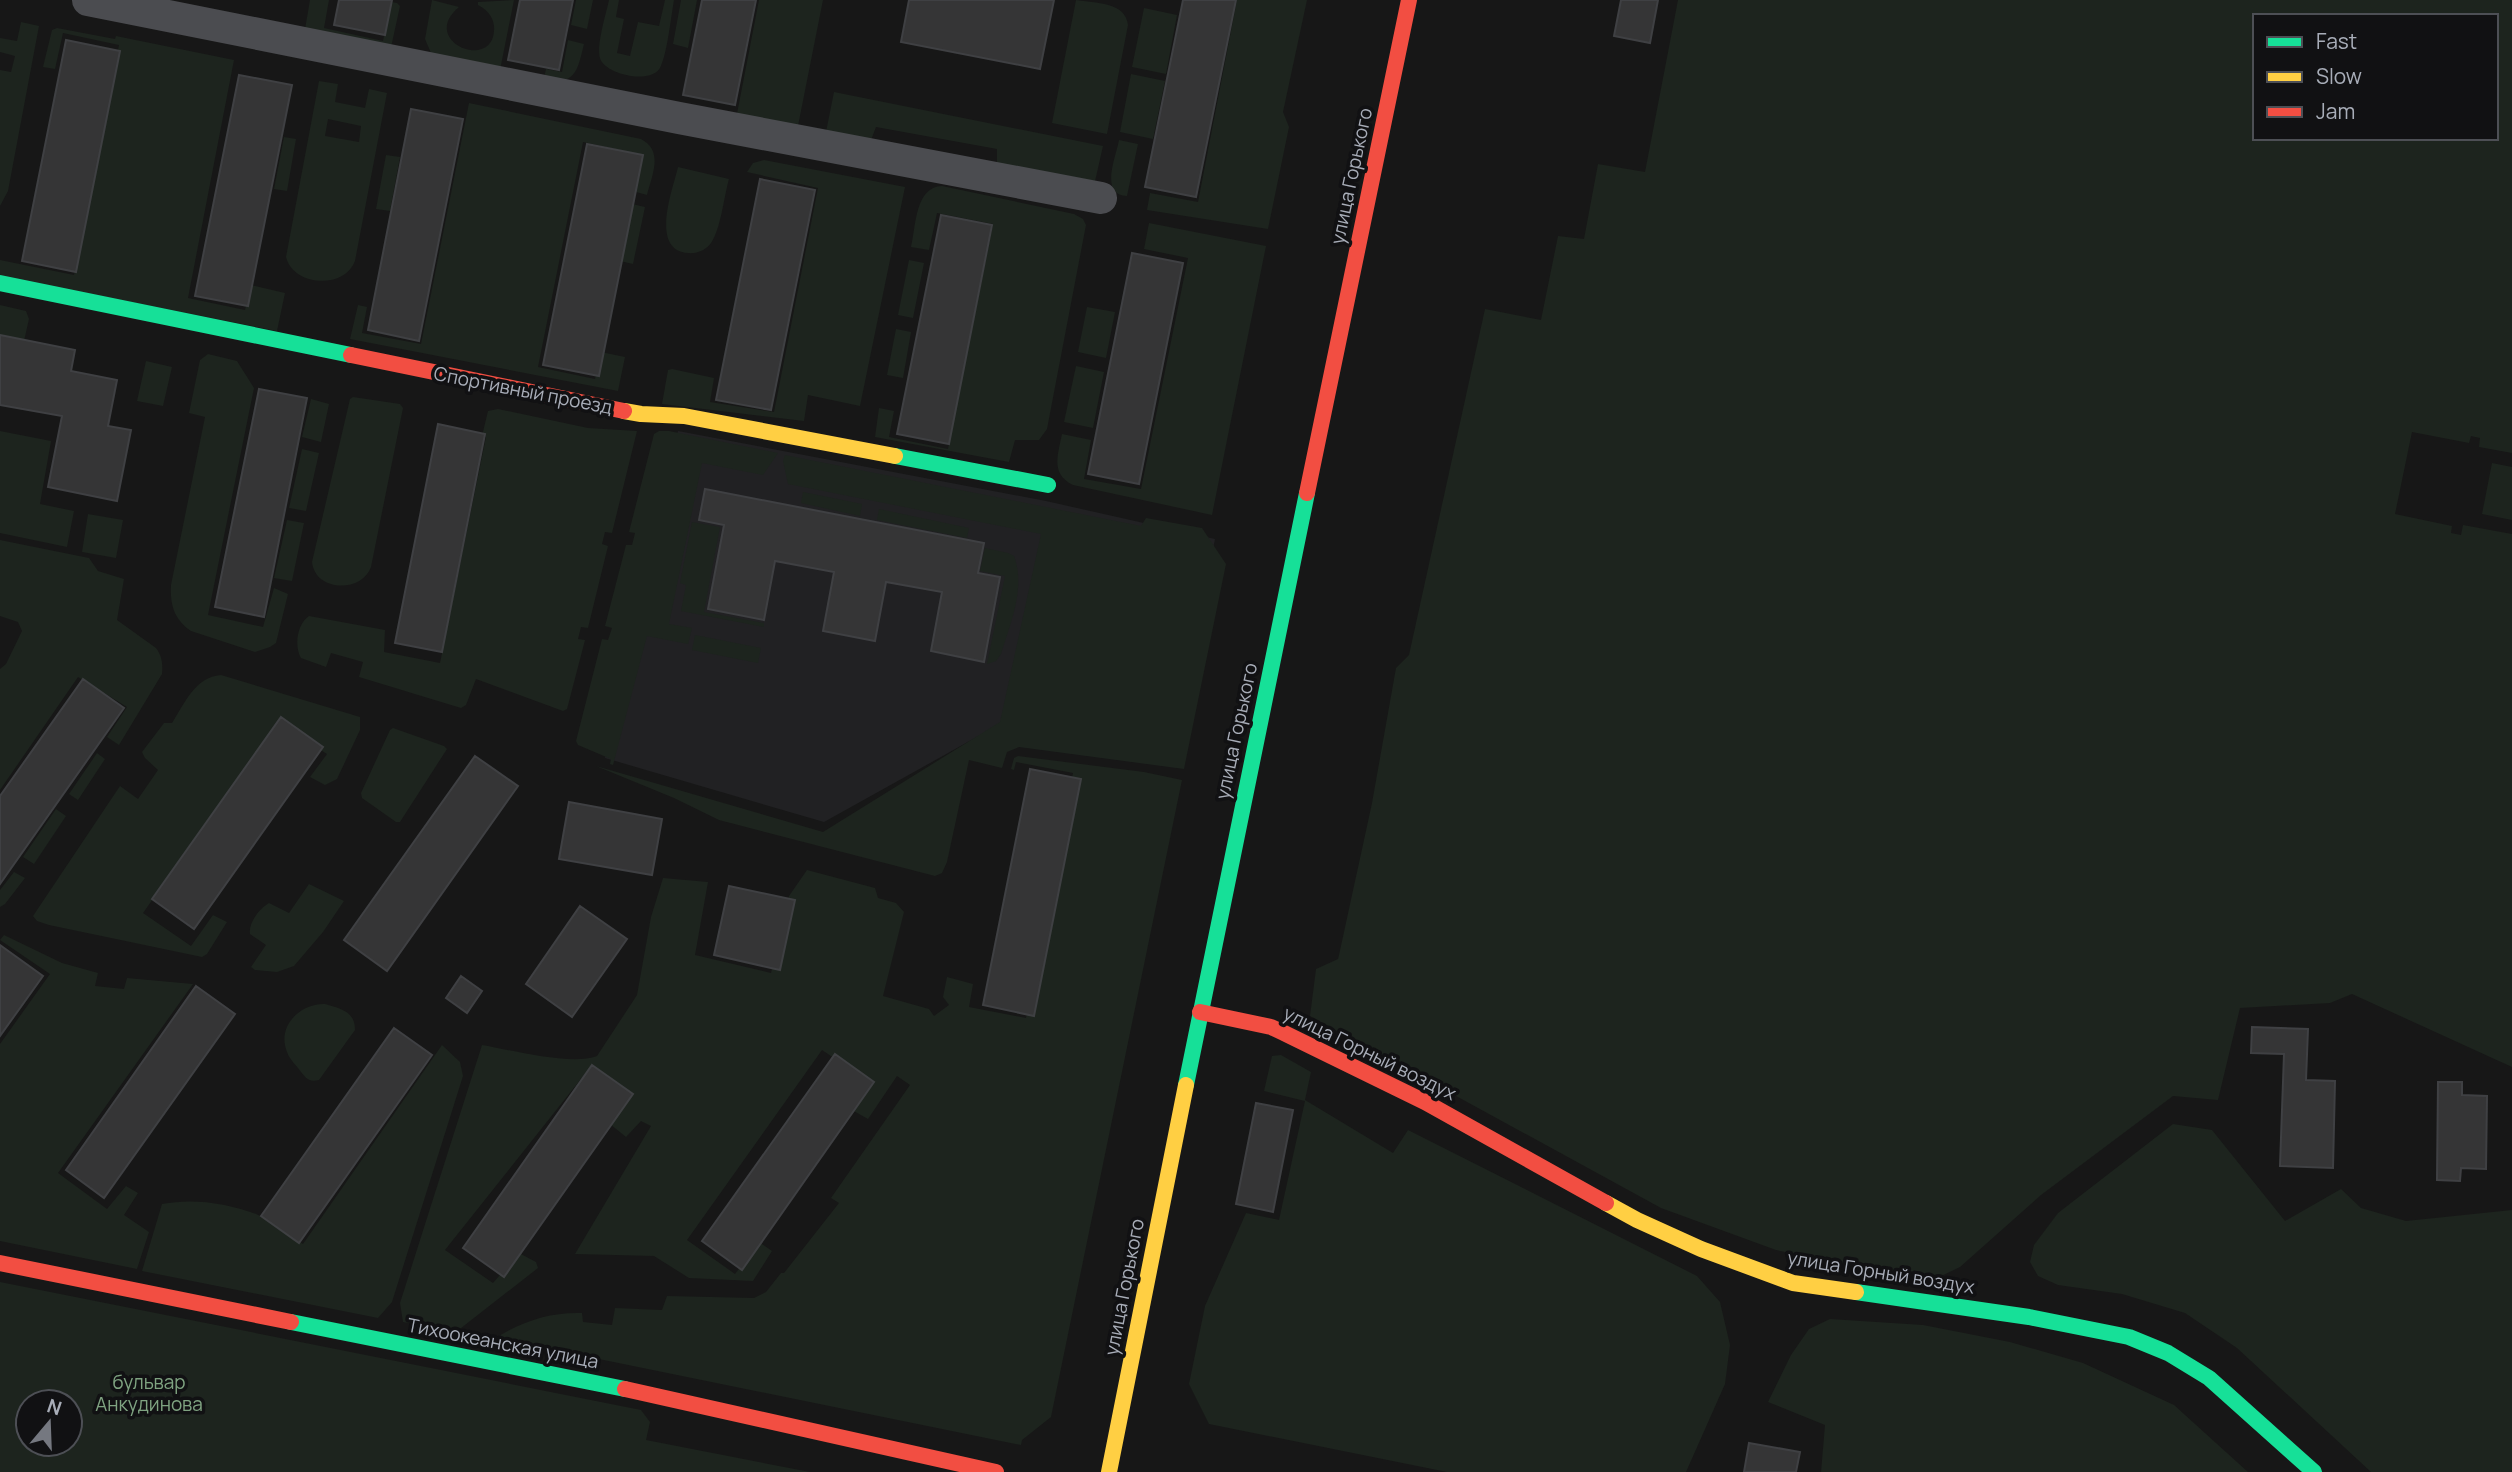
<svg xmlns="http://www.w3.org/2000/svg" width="2512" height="1472" font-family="Manrope,sans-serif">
<rect width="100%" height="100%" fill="#171717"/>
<path fill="#212123" d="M 678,431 L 1046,501 L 1215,539 L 1176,743 L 1020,713 L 824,822 L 605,758 Z"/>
<path fill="#1d241e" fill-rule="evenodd" d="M 310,0 L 329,0 L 324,28 L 383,41 L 391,2 L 397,3 L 400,6 L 392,43 L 391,45 L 304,35 Z
M 432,0 L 459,7 C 417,42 497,74 494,26 C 493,16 486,9 478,5 L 478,2 L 514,0 L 500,70 L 431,53 L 425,39 Z
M 576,0 L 593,0 L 587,29 L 571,25 Z
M 609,0 L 619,0 L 616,17 L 624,19 L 617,53 L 630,56 L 638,22 L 659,26 L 665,0 L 674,0 C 671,17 667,55 660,68 C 650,85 604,74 600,58 C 596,46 606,14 609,0 Z
M 681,0 L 697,0 L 688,48 L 673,44 Z
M 759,0 L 823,0 L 796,136 L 735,124 Z
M 1076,0 C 1095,3 1126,2 1128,25 L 1107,134 L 1052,123 Z
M 1237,0 L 1307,0 L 1283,112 L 1289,127 L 1268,229 L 1147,210 L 1150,193 L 1198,202 Z
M 1678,0 L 2512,0 L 2512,453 L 2479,447 L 2480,438 L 2471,436 L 2469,443 L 2412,432 L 2395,514 L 2452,526 L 2451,533 L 2461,535 L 2463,525 L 2512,534 L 2512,1067 L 2352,994 L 2330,1003 L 2240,1008 L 2218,1100 L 2173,1096 L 2041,1195 L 1960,1267 L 1933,1280 L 1885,1273 L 1776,1250 L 1661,1208 L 1310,1016 L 1316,969 L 1338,959 L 1339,955 L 1372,803 L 1396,668 L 1409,655 L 1485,309 L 1541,320 L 1558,236 L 1584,239 L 1598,164 L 1645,172 ZM 2255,16 L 2496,16 L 2496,138 L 2255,138 Z
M 1144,8 L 1177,15 L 1166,74 L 1132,67 Z
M 21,22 L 39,26 L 8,191 L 0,206 L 0,70 L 11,72 L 15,56 L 0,52 L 0,38 L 17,41 Z
M 57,28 L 115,39 L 116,36 L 234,60 L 188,298 L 245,310 L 251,285 L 285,293 L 277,331 L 0,276 L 0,260 L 74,275 L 119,45 L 63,33 L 55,69 L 43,67 L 52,30 Z
M 568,40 L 584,44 C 576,78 575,79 542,87 L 546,69 L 562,72 Z
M 1131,74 L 1165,81 L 1153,139 L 1120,132 Z
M 319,81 L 338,84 L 335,102 L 365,108 L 369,89 L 387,93 L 355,261 C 344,290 293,286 286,257 ZM 328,119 L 361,126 L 359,142 L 325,136 Z
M 834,92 L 1103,146 L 1096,177 L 1095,181 L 997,163 L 997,149 L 876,127 L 871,140 L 825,137 Z
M 469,103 L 641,139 C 664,151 652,175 647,195 L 636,192 L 643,155 L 583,142 L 538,367 L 595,379 L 601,352 L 625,357 L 618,391 L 350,339 L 358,305 L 367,307 L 362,333 L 421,344 Z
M 284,137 L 296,139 L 287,191 L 274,189 Z
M 1119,140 L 1138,144 L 1127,196 C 1099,195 1116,157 1119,140 Z
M 386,155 L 400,157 L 390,211 L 376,209 Z
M 764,160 L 905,187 L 860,406 L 808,395 L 804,421 L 662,404 L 668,370 L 672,369 L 714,378 L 710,402 L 774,412 L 818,188 L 747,172 L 753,163 Z
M 678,167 L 729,179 C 724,196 721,229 711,243 C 706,250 697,254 688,253 C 649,250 673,189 678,167 Z
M 942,186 L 1074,214 L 1083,219 L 1086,225 L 1047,429 L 1039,440 L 1015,440 L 1009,462 L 875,437 L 879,408 L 894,411 L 889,437 L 948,449 L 993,224 L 937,213 L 929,250 L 911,247 C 916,226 915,187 942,186 Z
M 632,204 L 645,207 L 633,264 L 620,261 Z
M 1149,223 L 1266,246 L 1212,515 L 1073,485 C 1050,474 1058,454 1062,434 L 1091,440 L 1084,479 L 1141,489 L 1188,258 L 1144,249 Z
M 909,260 L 924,263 L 913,318 L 898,315 Z
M 0,305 L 26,311 L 29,319 L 24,341 L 0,336 Z
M 1087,307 L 1115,312 L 1106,358 L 1078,352 Z
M 896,329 L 911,332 L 903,378 L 887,375 Z
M 208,354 L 237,361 L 254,388 L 208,615 L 263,627 L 274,588 L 288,594 L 276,643 L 270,647 L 255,652 L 191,631 C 174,619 170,605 171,585 L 205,417 L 189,413 L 200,360 Z
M 146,361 L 172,367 L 163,406 L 137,401 Z
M 1076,366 L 1104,372 L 1093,428 L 1064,422 Z
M 353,397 L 400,404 L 403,408 L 371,567 C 362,593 315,592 312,562 L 350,399 Z
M 311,399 L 329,404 L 321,442 L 302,437 Z
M 498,409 L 588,428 L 637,431 L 612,533 L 605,532 L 602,544 L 608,546 L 588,628 L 581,627 L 578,639 L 585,640 L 567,709 L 563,711 L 476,679 L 466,705 L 461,708 L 359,677 L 363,662 L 331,653 L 326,667 L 301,658 C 294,646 297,624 309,616 L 385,630 L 384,652 L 440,663 L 486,437 L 482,436 L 488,411 Z
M 0,431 L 51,441 L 40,504 L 74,511 L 67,547 L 0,533 Z
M 659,431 L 669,431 L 778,453 L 763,475 L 702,463 L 669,624 L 692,628 L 688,644 L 647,636 L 613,765 L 610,764 L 611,759 L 578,745 L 576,741 L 602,639 L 608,640 L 612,628 L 605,626 L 626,545 L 632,545 L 635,533 L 629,532 L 654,434 Z
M 302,449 L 319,453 L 306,511 L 289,508 Z
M 785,455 L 1141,526 L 1146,518 L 1202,528 L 1226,564 L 1184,769 L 1019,747 L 1007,752 L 1002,768 L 969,760 L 947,862 L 942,873 L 935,876 L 719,820 L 674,798 L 596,766 L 823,832 L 1000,722 L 1041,534 L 788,484 L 783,461 Z
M 2492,463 L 2512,467 L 2512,520 L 2482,514 Z
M 803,492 L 862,504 L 860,516 L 801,503 Z
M 879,509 L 969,528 L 967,538 L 877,520 Z
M 88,514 L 123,520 L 116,558 L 82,552 Z
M 287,520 L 304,523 L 292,581 L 274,578 Z
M 692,522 L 720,527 L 704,612 L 764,623 L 764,627 L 681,611 L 686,585 L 680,583 Z
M 0,540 L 89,558 L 98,571 L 124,579 L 117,620 L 156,648 C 162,656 163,664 162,674 L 119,745 L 107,737 L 127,707 L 78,677 L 0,790 L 0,669 L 6,664 L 22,631 L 18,622 L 0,616 Z
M 985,548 L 1008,553 L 1014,556 C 1026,588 1010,624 1001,654 L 996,661 L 987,664 L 1005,576 L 980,571 Z
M 695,635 L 761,648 L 758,663 L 692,650 Z
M 221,675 L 360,717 L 360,730 L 337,779 L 325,785 L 310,777 L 327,754 L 278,723 L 143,913 L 191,946 L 213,915 L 227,922 L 207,954 L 202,957 L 49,925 L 37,921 L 33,916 L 120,786 L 138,799 L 158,770 L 145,758 L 142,752 L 164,723 L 172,723 C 185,703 195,677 221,675 Z
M 393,728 L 444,746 L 447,749 L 400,822 L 396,822 L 362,798 L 361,793 L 390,730 Z
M 97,753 L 105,759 L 78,800 L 69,794 Z
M 1018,756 L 1144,772 L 1182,780 L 1051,1417 L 1022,1440 L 1021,1445 L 594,1358 L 587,1360 L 491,1341 C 520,1322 548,1312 582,1313 L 583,1322 L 612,1325 L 615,1308 L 662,1310 L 667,1296 L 754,1298 L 766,1292 L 781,1273 L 784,1273 L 839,1203 L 831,1198 L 910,1085 L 897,1076 L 868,1119 L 852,1110 L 871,1083 L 822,1050 L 687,1240 L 735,1274 L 759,1242 L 772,1251 L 753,1281 L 689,1278 L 654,1256 L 575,1254 L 651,1126 L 641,1121 L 626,1137 L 610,1124 L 630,1093 L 592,1065 L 445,1250 L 493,1283 L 519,1253 L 536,1262 L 538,1268 L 456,1332 L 403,1322 L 400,1303 L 482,1045 C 511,1050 571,1066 597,1056 L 637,995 L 651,917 L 663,878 L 708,882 L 695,955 L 771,973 L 789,896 L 807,870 L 875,888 L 878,898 L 896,903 L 904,912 L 883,996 L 929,1009 L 934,1016 L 949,1005 L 943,997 L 947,977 L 973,984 L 969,1007 L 1026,1018 L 1073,773 L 1016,762 L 1014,770 L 1011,769 L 1014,758 Z
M 56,809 L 66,816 L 34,864 L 23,857 Z
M 14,872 L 25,878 L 5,904 L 0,907 L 0,890 Z
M 309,884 L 344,901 L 323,932 L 294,966 L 277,972 L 255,970 L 251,967 L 266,945 L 250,934 C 248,923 260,908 269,903 L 289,913 Z
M 4,935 L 62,963 L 98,973 L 95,986 L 124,989 L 127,978 L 193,984 L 58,1173 L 107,1209 L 126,1186 L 138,1193 L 124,1215 L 149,1232 L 137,1269 L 0,1241 L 0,1044 L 50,974 L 0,940 Z
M 325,1004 C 341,1009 355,1011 355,1030 L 319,1080 C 308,1083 305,1077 298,1068 C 293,1062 288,1057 286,1049 C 278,1024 302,1003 325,1004 Z
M 442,1045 L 460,1062 L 463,1076 L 392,1302 L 378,1318 L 142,1271 L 162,1204 C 193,1198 226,1203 256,1214 C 272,1220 288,1235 303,1244 Z
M 1281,1055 L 1311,1072 L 1305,1100 L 1393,1153 L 1408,1130 L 1697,1276 L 1720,1302 L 1730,1345 L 1725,1384 L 1686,1472 L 1447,1472 L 1209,1424 L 1189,1384 L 1205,1306 L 1246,1213 L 1279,1220 L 1305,1101 L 1264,1091 L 1272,1056 Z
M 2173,1124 L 2212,1130 L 2285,1221 L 2341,1189 L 2361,1208 L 2406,1221 L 2512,1210 L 2512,1472 L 2371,1472 L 2237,1348 L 2185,1313 L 2122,1294 L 2058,1285 L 2038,1276 L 2030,1262 L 2034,1245 L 2058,1213 Z
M 0,1282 L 641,1410 L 650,1422 L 646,1440 L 810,1472 L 0,1472 ZM 28,1402 L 70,1402 L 70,1444 L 28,1444 Z
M 1830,1319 L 1923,1325 L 2010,1342 L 2083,1363 L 2174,1405 L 2248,1472 L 1821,1472 L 1825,1425 L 1768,1402 L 1791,1355 L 1809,1329 Z"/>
<path fill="#353536" stroke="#3f4043" stroke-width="2" d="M 339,0 L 392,0 L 385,35 L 334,25 Z
M 520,0 L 573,0 L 559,70 L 508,60 Z
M 702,0 L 756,0 L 735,105 L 683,95 Z
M 909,0 L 1054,0 L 1040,69 L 901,42 Z
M 1183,0 L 1236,0 L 1196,197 L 1145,187 Z
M 1621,0 L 1658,0 L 1650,43 L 1614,36 Z
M 66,40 L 120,51 L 76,272 L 22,261 Z
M 239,75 L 292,85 L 248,306 L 195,296 Z
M 411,109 L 463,119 L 419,341 L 368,330 Z
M 587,144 L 643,155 L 599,376 L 543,365 Z
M 760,179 L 815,190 L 771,410 L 716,400 Z
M 941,215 L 992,225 L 949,444 L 897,434 Z
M 1132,253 L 1183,263 L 1139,484 L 1088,474 Z
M 0,335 L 75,350 L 71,371 L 117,380 L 108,426 L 131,430 L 117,501 L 48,487 L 62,416 L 0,405 Z
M 259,389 L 307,398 L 264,617 L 215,607 Z
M 438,424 L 485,434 L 442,652 L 395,643 Z
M 705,489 L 984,543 L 978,573 L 1000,577 L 984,662 L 931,651 L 942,592 L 886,582 L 875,641 L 823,631 L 834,572 L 775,561 L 764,620 L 708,609 L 724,525 L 699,520 Z
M 83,679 L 124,708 L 0,884 L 0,796 Z
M 281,717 L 323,747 L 194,929 L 152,899 Z
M 475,756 L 518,786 L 387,971 L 344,940 Z
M 1030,769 L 1081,779 L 1034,1016 L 983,1005 Z
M 569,802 L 662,819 L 652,875 L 559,859 Z
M 729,886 L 795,900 L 780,970 L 714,955 Z
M 580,906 L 627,939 L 572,1017 L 526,984 Z
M 0,945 L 43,976 L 0,1036 Z
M 461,976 L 482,991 L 467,1013 L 446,998 Z
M 196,986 L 235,1014 L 104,1198 L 66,1170 Z
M 2252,1027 L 2308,1029 L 2306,1080 L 2335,1081 L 2333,1168 L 2280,1166 L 2284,1054 L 2251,1053 Z
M 394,1028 L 432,1055 L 299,1243 L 261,1216 Z
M 835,1054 L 874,1082 L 742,1270 L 702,1241 Z
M 592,1065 L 633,1094 L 504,1277 L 463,1248 Z
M 2438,1082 L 2462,1082 L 2462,1095 L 2487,1096 L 2486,1169 L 2461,1168 L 2460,1181 L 2437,1180 Z
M 1256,1103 L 1293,1110 L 1273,1212 L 1236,1204 Z
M 1749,1443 L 1800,1452 L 1796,1472 L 1744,1472 Z"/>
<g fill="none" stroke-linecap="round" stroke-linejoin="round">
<path stroke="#4b4c50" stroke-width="32" d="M 88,0 L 679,118 L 1101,198"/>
<path stroke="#16e098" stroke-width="16" d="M 0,283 L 351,355
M 895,456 L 1048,485
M 1186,1085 L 1307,493
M 1856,1292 L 2029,1317 L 2129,1337 L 2168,1353 L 2209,1378 L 2314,1472
M 291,1322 L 625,1389"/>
<path stroke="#ffcf43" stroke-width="16" d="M 624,411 L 641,414 L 684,416 L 895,456
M 1606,1203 L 1637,1220 L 1701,1249 L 1793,1283 L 1856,1292
M 1109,1472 L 1186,1085"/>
<path stroke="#f24e42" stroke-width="16" d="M 351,355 L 624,411
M 1307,493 L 1409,0
M 1200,1012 L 1271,1027 L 1284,1033 L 1425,1102 L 1606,1203
M 0,1263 L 291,1322
M 625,1389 L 996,1472"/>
</g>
<g text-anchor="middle" stroke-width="7" stroke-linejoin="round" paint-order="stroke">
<g font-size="19" fill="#a8adb8" stroke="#111113">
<text transform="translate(1351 176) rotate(-78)" y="7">улица Горького</text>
<text transform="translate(523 390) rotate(11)" y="7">Спортивный проезд</text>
<text transform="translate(1236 731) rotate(-78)" y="7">улица Горького</text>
<text transform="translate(1370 1053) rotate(26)" y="7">улица Горный воздух</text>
<text transform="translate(1881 1272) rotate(9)" y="7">улица Горный воздух</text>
<text transform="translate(1124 1287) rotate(-79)" y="7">улица Горького</text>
<text transform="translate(503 1343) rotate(11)" y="7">Тихоокеанская улица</text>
</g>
<g font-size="19" fill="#7fa381" stroke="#111113">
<text x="149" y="1389">бульвар<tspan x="149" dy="22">Анкудинова</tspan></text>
</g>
</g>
<rect x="2253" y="14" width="245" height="126" fill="#111113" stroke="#4d4f55" stroke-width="2"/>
<rect x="2267" y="37" width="35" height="10" fill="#16e098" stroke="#4d4f55" stroke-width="2"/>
<text x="2316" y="49" font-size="21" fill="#a8adb8">Fast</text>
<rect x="2267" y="72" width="35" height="10" fill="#ffcf43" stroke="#4d4f55" stroke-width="2"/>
<text x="2316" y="84" font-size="21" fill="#a8adb8">Slow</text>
<rect x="2267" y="107" width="35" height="10" fill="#f24e42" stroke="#4d4f55" stroke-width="2"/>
<text x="2316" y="119" font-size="21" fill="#a8adb8">Jam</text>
<g transform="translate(49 1423) rotate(19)"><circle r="33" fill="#111113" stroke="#4d4f55" stroke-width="2"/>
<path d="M0-5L12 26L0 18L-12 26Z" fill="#757880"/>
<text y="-10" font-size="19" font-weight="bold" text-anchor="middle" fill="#a8adb8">N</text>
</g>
</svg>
